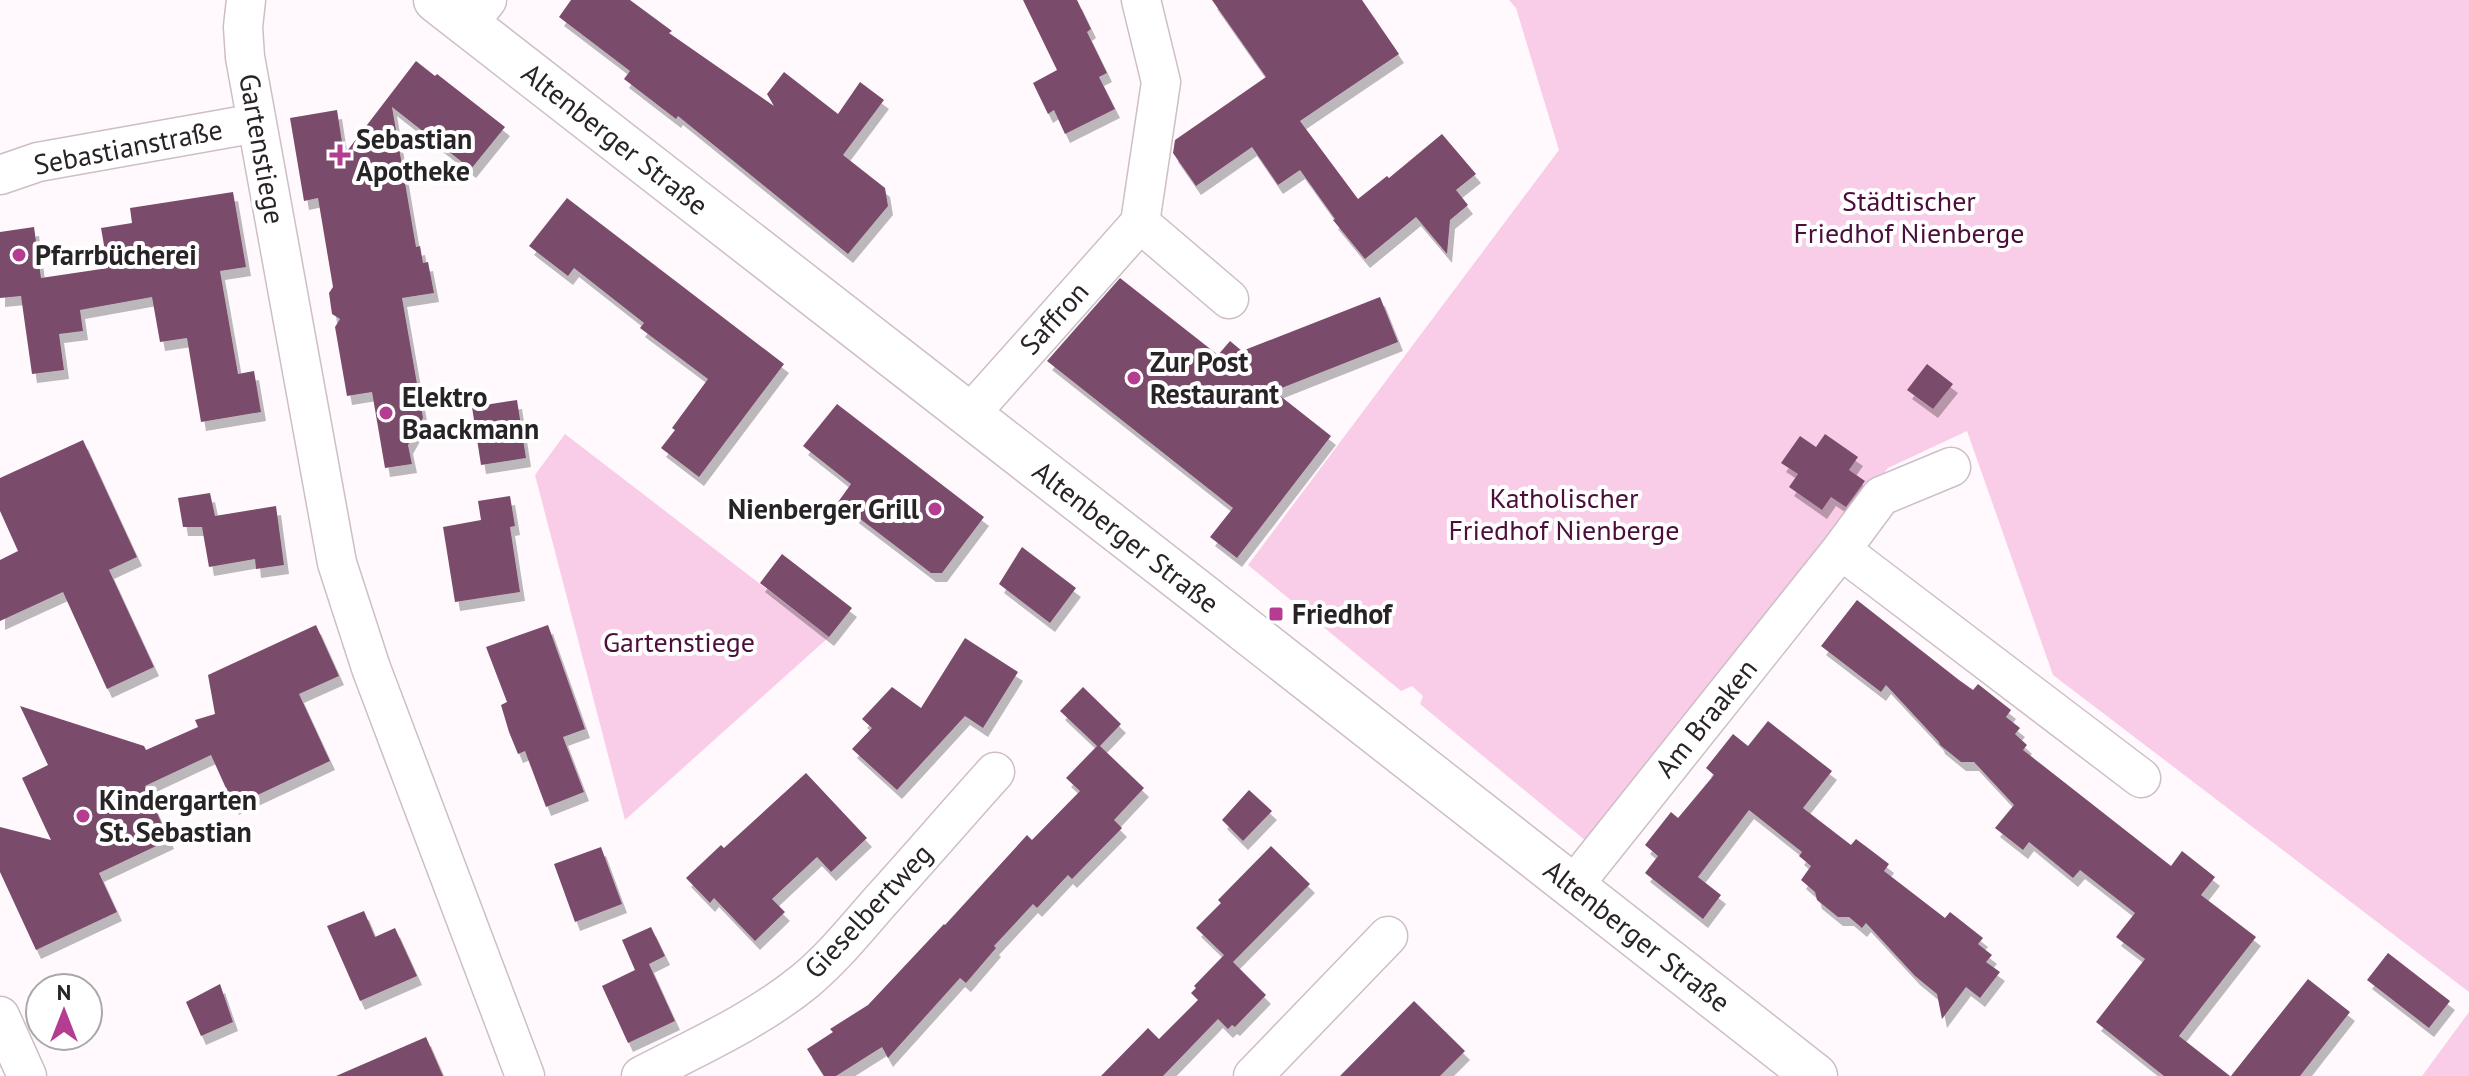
<svg xmlns="http://www.w3.org/2000/svg" width="2469" height="1076" font-family="'PT Sans',sans-serif">
<defs>
<filter id="shadow"><feDropShadow dx="5" dy="9" stdDeviation="0" flood-color="#0004"/></filter>
</defs>
<rect width="100%" height="100%" fill="#fff9fd"/>
<path fill="#f9cce8" d="M 1509,0 L 2469,0 L 2469,992 L 2053,675 L 1967,431 L 1888,468 L 1586,841 L 1420,704 L 1423,696 L 1412,686 L 1401,691 L 1248,565 L 1559,150 L 1516,8 Z
M 565,434 L 829,637 L 625,820 L 535,475 Z
M 2469,1012 L 2469,1076 L 2422,1076 Z"/>
<path fill="#7a4c6a" filter="url(#shadow)" d="M 571,0 L 630,0 L 672,31 L 669,33 L 774,106 L 767,94 L 784,72 L 838,114 L 860,82 L 884,100 L 843,155 L 885,188 L 888,206 L 848,254 L 678,116 L 676,119 L 624,79 L 630,71 L 559,17 Z
M 1023,0 L 1077,0 L 1091,29 L 1087,32 L 1107,73 L 1099,77 L 1115,109 L 1065,134 L 1054,110 L 1048,114 L 1033,83 L 1057,70 Z
M 1212,0 L 1362,0 L 1399,54 L 1300,121 L 1358,199 L 1387,176 L 1389,178 L 1442,134 L 1476,174 L 1456,190 L 1468,205 L 1450,220 L 1447,254 L 1416,217 L 1365,259 L 1333,220 L 1335,219 L 1300,170 L 1278,185 L 1252,147 L 1196,186 L 1173,153 L 1175,140 L 1266,77 Z
M 416,61 L 435,76 L 437,74 L 505,127 L 471,169 L 392,107 L 416,247 L 420,246 L 423,263 L 428,262 L 434,293 L 402,298 L 423,418 L 408,445 L 412,464 L 385,468 L 372,392 L 347,396 L 335,327 L 340,319 L 332,314 L 329,293 L 333,287 L 318,198 L 304,201 L 290,118 L 337,110 L 344,155 Z
M 233,192 L 246,267 L 220,271 L 238,374 L 254,371 L 261,412 L 201,422 L 187,338 L 160,342 L 152,297 L 80,310 L 83,331 L 59,334 L 64,370 L 32,374 L 21,296 L 0,298 L 0,232 L 34,227 L 41,278 L 108,268 L 101,228 L 132,223 L 130,208 Z
M 567,198 L 784,364 L 699,477 L 661,448 L 675,430 L 672,428 L 708,379 L 640,328 L 644,323 L 574,268 L 568,276 L 529,246 Z
M 1120,278 L 1218,355 L 1230,341 L 1242,351 L 1380,297 L 1398,342 L 1274,391 L 1331,436 L 1237,558 L 1210,537 L 1233,508 L 1047,361 Z
M 1927,364 L 1953,384 L 1933,409 L 1907,390 Z
M 517,400 L 526,458 L 481,465 L 472,407 Z
M 837,404 L 984,517 L 942,573 L 931,573 L 838,502 L 851,484 L 803,446 Z
M 1825,434 L 1858,457 L 1849,470 L 1865,481 L 1846,507 L 1831,497 L 1822,510 L 1789,487 L 1798,474 L 1781,463 L 1800,436 L 1816,447 Z
M 83,440 L 137,557 L 109,570 L 154,667 L 107,689 L 63,592 L 0,621 L 0,560 L 18,551 L 0,511 L 0,478 Z
M 210,493 L 215,516 L 276,506 L 284,565 L 256,569 L 255,559 L 209,567 L 202,527 L 183,527 L 178,498 Z
M 510,496 L 515,526 L 510,527 L 520,592 L 455,602 L 443,527 L 481,520 L 478,501 Z
M 1022,547 L 1076,588 L 1050,623 L 999,584 Z
M 782,554 L 852,608 L 829,637 L 760,583 Z
M 1857,600 L 1959,680 L 1973,690 L 1978,684 L 2011,710 L 2006,717 L 2020,728 L 2015,734 L 2027,745 L 2023,750 L 2171,866 L 2182,851 L 2215,877 L 2201,895 L 2256,937 L 2179,1036 L 2230,1076 L 2164,1076 L 2096,1022 L 2145,959 L 2116,937 L 2135,913 L 2080,870 L 2073,878 L 2029,842 L 2023,850 L 1995,828 L 2014,805 L 1974,762 L 1961,762 L 1940,745 L 1939,742 L 1886,685 L 1881,692 L 1821,646 Z
M 316,625 L 339,676 L 299,694 L 330,761 L 234,806 L 211,755 L 145,786 L 169,840 L 99,873 L 117,912 L 36,950 L 0,872 L 0,827 L 51,840 L 22,778 L 48,765 L 20,706 L 144,746 L 146,750 L 198,727 L 195,720 L 215,714 L 208,675 Z
M 548,625 L 585,729 L 563,737 L 584,792 L 546,807 L 525,751 L 518,754 L 509,732 L 501,705 L 507,702 L 486,647 Z
M 965,638 L 1018,672 L 983,728 L 965,716 L 897,790 L 852,749 L 872,728 L 862,719 L 892,687 L 921,708 Z
M 1083,687 L 1121,724 L 1100,746 L 1144,788 L 1114,820 L 1122,828 L 1072,879 L 1068,875 L 1037,908 L 1033,904 L 994,946 L 996,948 L 966,983 L 960,978 L 888,1058 L 882,1047 L 836,1076 L 824,1076 L 807,1049 L 833,1032 L 830,1029 L 868,1005 L 944,924 L 945,925 L 1027,835 L 1032,840 L 1080,791 L 1066,778 L 1097,746 L 1060,711 Z
M 1768,721 L 1832,771 L 1803,808 L 1851,845 L 1856,839 L 1872,851 L 1889,864 L 1884,871 L 1945,918 L 1950,912 L 1983,938 L 1978,944 L 1992,955 L 1986,962 L 2000,972 L 1980,998 L 1966,987 L 1942,1019 L 1937,994 L 1915,976 L 1866,923 L 1862,928 L 1849,917 L 1838,917 L 1817,900 L 1815,892 L 1801,880 L 1811,866 L 1799,856 L 1802,852 L 1749,810 L 1698,877 L 1721,895 L 1703,919 L 1645,873 L 1658,856 L 1645,845 L 1671,812 L 1678,818 L 1714,775 L 1706,768 L 1733,734 L 1748,746 Z
M 806,773 L 867,838 L 831,872 L 817,857 L 772,899 L 785,912 L 755,941 L 714,898 L 710,903 L 686,878 L 721,845 L 724,848 Z
M 1249,790 L 1272,811 L 1243,841 L 1222,820 Z
M 1271,846 L 1310,884 L 1233,962 L 1266,995 L 1235,1027 L 1232,1025 L 1228,1029 L 1218,1019 L 1163,1076 L 1101,1076 L 1148,1028 L 1159,1039 L 1198,1000 L 1191,993 L 1196,988 L 1194,986 L 1224,955 L 1196,928 L 1221,903 L 1218,900 Z
M 601,847 L 622,904 L 575,922 L 554,864 Z
M 364,911 L 375,937 L 395,928 L 417,976 L 360,1001 L 327,926 Z
M 651,927 L 665,956 L 649,964 L 675,1021 L 628,1043 L 602,986 L 635,970 L 622,940 Z
M 2388,953 L 2450,1001 L 2429,1028 L 2367,980 Z
M 2308,979 L 2350,1012 L 2300,1076 L 2231,1076 Z
M 220,984 L 233,1022 L 201,1036 L 186,1002 Z
M 1414,1001 L 1465,1051 L 1440,1076 L 1340,1076 Z
M 426,1037 L 443,1076 L 336,1076 Z"/>
<g fill="none" stroke-linecap="round" stroke-linejoin="round">
<g stroke="#cdbec7" stroke-width="41">
<path id="minor" d="M 246,0 L 243,27 L 245,57 L 337,563 L 371,668 L 525,1076
M 468,24 L 487,0
M 0,175 L 38,162 L 257,123
M 1140,223 L 1229,299
M 969,415 L 1140,223 L 1161,82 L 1141,0
M 1841,550 L 1881,496 L 1951,467
M 1573,886 L 1841,550 L 2141,778
M 0,1016 L 27,1076
M 641,1076 C 697,1047 756,1021 805,981 C 835,956 859,925 885,896 C 922,855 958,813 995,772
M 1253,1076 L 1388,936"/>
</g>
<g stroke="#cdbec7" stroke-width="47">
<path id="major" d="M 436,0 L 1197,592 L 1815,1076"/>
</g>
<use href="#minor" stroke="#fff" stroke-width="38"/>
<use href="#major" stroke="#fff" stroke-width="44"/>
</g>
<g fill="#b43d92" stroke="#fff" stroke-width="3">
<path d="M336 143h8v8h8v8h-8v8h-8v-8h-8v-8h8z"/>
<circle cx="19" cy="255" r="8"/>
<circle cx="1134" cy="378" r="8"/>
<circle cx="386" cy="413" r="8"/>
<circle cx="935" cy="509" r="8"/>
<rect x="1268" y="606" width="16" height="16" rx="4"/>
<circle cx="83" cy="816" r="8"/>
</g>
<g text-anchor="middle" stroke-width="8" stroke-linejoin="round" paint-order="stroke">
<g font-size="28" font-weight="bold" fill="#282326" stroke="#fff" text-anchor="start">
<text x="356" y="149">Sebastian<tspan x="356" dy="32">Apotheke</tspan></text>
<text x="35" y="265">Pfarrbücherei</text>
<text x="1150" y="372">Zur Post<tspan x="1150" dy="32">Restaurant</tspan></text>
<text x="402" y="407">Elektro<tspan x="402" dy="32">Baackmann</tspan></text>
<text x="919" y="519" text-anchor="end">Nienberger Grill</text>
<text x="1292" y="624">Friedhof</text>
<text x="99" y="810">Kindergarten<tspan x="99" dy="32">St. Sebastian</tspan></text>
</g>
<g font-size="28" fill="#282326" stroke="#fff">
<text transform="translate(615 139) rotate(38)" y="10">Altenberger Straße</text>
<text transform="translate(128 147) rotate(-11)" y="10">Sebastianstraße</text>
<text transform="translate(262 149) rotate(80)" y="10">Gartenstiege</text>
<text transform="translate(1054 318) rotate(-48)" y="10">Saffron</text>
<text transform="translate(1126 537) rotate(38)" y="10">Altenberger Straße</text>
<text transform="translate(1706 718) rotate(-51)" y="10">Am Braaken</text>
<text transform="translate(868 911) rotate(-47)" y="10">Gieselbertweg</text>
<text transform="translate(1637 936) rotate(38)" y="10">Altenberger Straße</text>
</g>
<g font-size="28" fill="#4c0e3b" stroke="#fff">
<text x="1909" y="211">Städtischer<tspan x="1909" dy="32">Friedhof Nienberge</tspan></text>
<text x="1564" y="508">Katholischer<tspan x="1564" dy="32">Friedhof Nienberge</tspan></text>
<text x="679" y="652">Gartenstiege</text>
</g>
</g>
<g transform="translate(64 1012)"><circle r="38" fill="#ffffff" stroke="#a9a7a8" stroke-width="2"/>
<path d="M0-6L14 30L0 20L-14 30Z" fill="#b43d92"/>
<text y="-12" font-size="22" font-weight="bold" text-anchor="middle" fill="#282326">N</text>
</g>
</svg>
